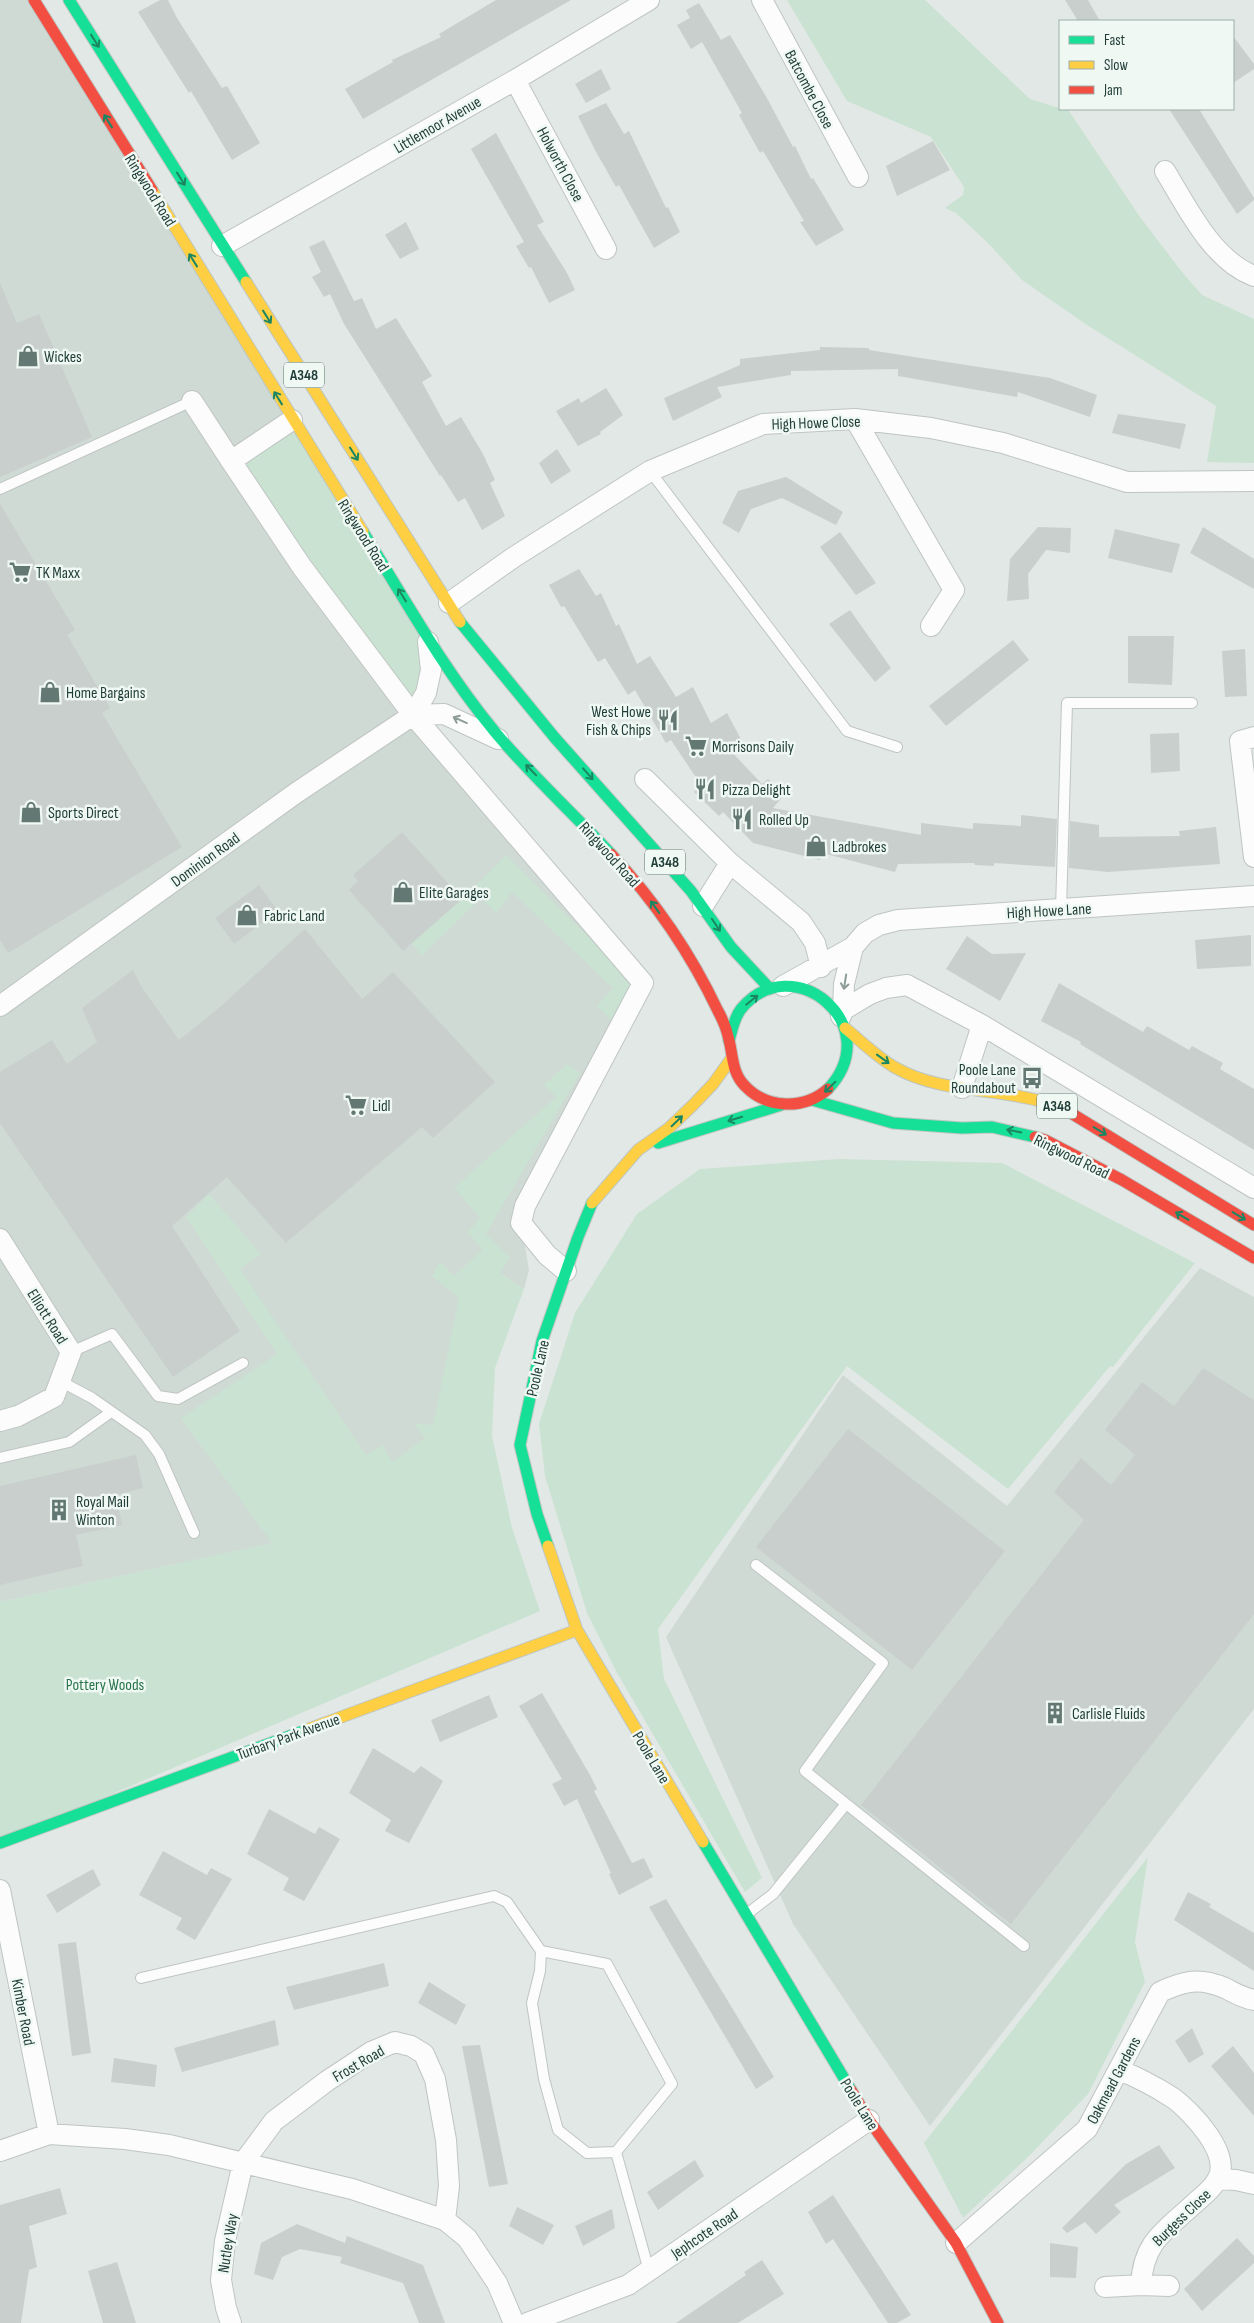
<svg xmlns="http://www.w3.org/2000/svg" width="1254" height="2323" font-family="'Sofia Sans Condensed',sans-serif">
<rect width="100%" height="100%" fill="#e2e8e5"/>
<path fill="#cfdad5" d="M 0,0 L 34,0 L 292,420 L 302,567 L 643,983 L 521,1223 L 529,1270 L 524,1289 L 500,1273 L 449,1471 L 394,1497 L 181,1418 L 273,1543 L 0,1602 Z
M 1200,1268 L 1254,1297 L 1254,1709 L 930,2126 L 793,1924 L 666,1637 L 843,1375 L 1007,1506 Z"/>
<path fill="#cae2d2" d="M 787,0 L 925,0 L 1030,99 L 1069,111 L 1140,217 L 1182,272 L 1202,295 L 1254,319 L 1254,463 L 1207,462 L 1216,406 L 1087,325 L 1022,280 L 988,243 L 956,213 L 945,208 L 963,195 L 964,187 L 931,137 L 847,101 Z
M 292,420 L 427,637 L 413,715 L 231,461 Z
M 506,855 L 626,974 L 630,985 L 611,1020 L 597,1006 L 613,988 L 512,892 L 496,913 L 481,898 L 421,956 L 412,943 L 462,899 Z
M 567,1064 L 580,1073 L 486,1234 L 510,1258 L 500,1273 L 524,1289 L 495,1368 L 492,1436 L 512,1528 L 540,1611 L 0,1842 L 0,1602 L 272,1543 L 181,1418 L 277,1354 L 186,1217 L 209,1194 L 261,1254 L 240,1269 L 366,1455 L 383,1445 L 392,1462 L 425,1438 L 413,1423 L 433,1425 L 459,1298 L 432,1276 L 440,1262 L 454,1276 L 482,1250 L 468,1232 L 480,1218 L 454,1188 L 556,1097 L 544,1085 Z
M 839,1159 L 1002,1163 L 1195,1263 L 1113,1367 L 1110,1366 L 1008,1489 L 847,1366 L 658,1629 L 664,1679 L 762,1878 L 745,1892 L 616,1671 L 587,1613 L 545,1476 L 539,1424 L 575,1313 L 637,1214 L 700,1169 Z
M 1148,1857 L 1135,1942 L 1145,1982 L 1088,2094 L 1029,2156 L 963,2218 L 924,2143 Z"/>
<path fill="#c9cfcd" d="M 160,0 L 168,0 L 177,18 L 222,88 L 227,86 L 260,143 L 232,160 L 191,91 L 189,93 L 138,12 Z
M 496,0 L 571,0 L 363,119 L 345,89 L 393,62 L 392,60 L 441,37 L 439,34 Z
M 1065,0 L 1088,0 L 1100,21 L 1078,21 Z
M 699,3 L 721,40 L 730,35 L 768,100 L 793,147 L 795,146 L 811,179 L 813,178 L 844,230 L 816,246 L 800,222 L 804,221 L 763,151 L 760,153 L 739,115 L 742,113 L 702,42 L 691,49 L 677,25 L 690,18 L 686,10 Z
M 1233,36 L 1254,64 L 1254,69 L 1233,83 Z
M 601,69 L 611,89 L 586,103 L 575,84 Z
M 606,103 L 624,134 L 629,131 L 666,208 L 668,207 L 680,232 L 654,248 L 619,185 L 616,187 L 595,150 L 578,116 Z
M 1169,109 L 1199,109 L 1254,198 L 1254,200 L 1237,214 Z
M 496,133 L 544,222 L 537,225 L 567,273 L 575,290 L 549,303 L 531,267 L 529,268 L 516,246 L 524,242 L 471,149 Z
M 933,141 L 950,170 L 897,196 L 886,166 Z
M 406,222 L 419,249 L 400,259 L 385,235 Z
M 324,240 L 354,301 L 362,298 L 376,329 L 396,318 L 432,376 L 422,382 L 446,426 L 461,417 L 483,454 L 495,480 L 490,483 L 505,516 L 482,530 L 465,498 L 458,502 L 441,475 L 440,476 L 344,324 L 330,294 L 324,297 L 312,277 L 321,272 L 309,247 Z
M 0,283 L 17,323 L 39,314 L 92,437 L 0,477 Z
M 820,347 L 869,348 L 869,350 L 1050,378 L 1097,395 L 1090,417 L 1018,392 L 1017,397 L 898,376 L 898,369 L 791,371 L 791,375 L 717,387 L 722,397 L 673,421 L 664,398 L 740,365 L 740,359 L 820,350 Z
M 606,388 L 623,415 L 600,432 L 601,434 L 578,446 L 556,411 L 579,398 L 581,403 Z
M 1118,414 L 1186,424 L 1180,449 L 1112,433 Z
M 557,449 L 571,471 L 551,484 L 539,463 Z
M 786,477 L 843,512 L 836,525 L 782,498 L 751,509 L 739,533 L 722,523 L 738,491 Z
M 0,504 L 75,630 L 67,635 L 110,708 L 102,713 L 182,847 L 8,953 L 0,940 Z
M 1038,527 L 1071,528 L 1070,553 L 1046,550 L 1028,574 L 1029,599 L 1007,601 L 1010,559 Z
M 1203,527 L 1254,559 L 1254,589 L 1190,553 Z
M 1115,529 L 1180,544 L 1172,573 L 1108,558 Z
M 840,532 L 876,583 L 856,595 L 820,547 Z
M 579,569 L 596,596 L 601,593 L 616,626 L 619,624 L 637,664 L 650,656 L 676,697 L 693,687 L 711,723 L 727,713 L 742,741 L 729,749 L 762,784 L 768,779 L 785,794 L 773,808 L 921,835 L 921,823 L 973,829 L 973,823 L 1021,826 L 1021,815 L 1057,819 L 1055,867 L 994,863 L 994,866 L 975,865 L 974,863 L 898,864 L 895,872 L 822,853 L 820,860 L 753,843 L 723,812 L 719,816 L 694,792 L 701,785 L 671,740 L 666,743 L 635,690 L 628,695 L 605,658 L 598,662 L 564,606 L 561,607 L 549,585 Z
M 850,610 L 891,668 L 875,682 L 829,624 Z
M 1128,636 L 1174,636 L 1172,685 L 1128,683 Z
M 1013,640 L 1029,660 L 946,726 L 929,706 Z
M 1245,649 L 1247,696 L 1225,697 L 1222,651 Z
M 1179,733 L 1180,771 L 1151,773 L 1150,734 Z
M 1070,821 L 1099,825 L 1099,837 L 1180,836 L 1179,831 L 1216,827 L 1220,864 L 1108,872 L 1069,868 Z
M 402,832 L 462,899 L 403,951 L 349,890 L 358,881 L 353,875 Z
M 259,885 L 278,911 L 234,944 L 215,918 Z
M 305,929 L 362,999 L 393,972 L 495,1082 L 433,1138 L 422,1127 L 286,1243 L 227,1177 L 172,1226 L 240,1331 L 173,1377 L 0,1123 L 0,1072 L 52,1040 L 67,1064 L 97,1042 L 82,1008 L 133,970 L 141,986 L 179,1040 L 219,1008 Z
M 1251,935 L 1251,966 L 1197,969 L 1195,940 Z
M 967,936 L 992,954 L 1026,953 L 1000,1001 L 946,969 Z
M 1059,983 L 1143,1032 L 1147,1026 L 1189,1050 L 1192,1046 L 1223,1063 L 1220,1069 L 1254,1089 L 1254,1150 L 1080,1044 L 1081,1042 L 1041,1021 Z
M 1203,1368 L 1254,1400 L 1254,1614 L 1011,1924 L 861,1805 L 1084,1520 L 1054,1492 L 1081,1458 L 1111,1485 L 1135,1455 L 1105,1430 L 1142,1382 L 1174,1406 Z
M 848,1429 L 1005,1551 L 912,1670 L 756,1547 Z
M 136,1455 L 143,1488 L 116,1495 L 122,1525 L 76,1535 L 83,1566 L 0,1585 L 0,1486 Z
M 542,1693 L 590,1775 L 597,1789 L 594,1791 L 632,1863 L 644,1858 L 653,1877 L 619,1895 L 609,1874 L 611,1873 L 577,1799 L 564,1806 L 552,1784 L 562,1779 L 519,1706 Z
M 489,1695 L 498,1717 L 440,1742 L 431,1720 Z
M 373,1748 L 414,1773 L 421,1766 L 443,1781 L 409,1843 L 385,1831 L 391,1820 L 349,1793 Z
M 269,1809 L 315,1834 L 319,1827 L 340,1839 L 304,1901 L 283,1890 L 289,1878 L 247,1854 Z
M 163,1851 L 207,1875 L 211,1868 L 232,1879 L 195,1940 L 176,1929 L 182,1918 L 139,1895 Z
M 93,1869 L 101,1885 L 57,1913 L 46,1895 Z
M 1188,1892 L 1211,1904 L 1209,1907 L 1254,1933 L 1254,1971 L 1174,1920 Z
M 666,1899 L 774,2077 L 756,2089 L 649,1907 Z
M 76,1942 L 91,2053 L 72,2056 L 58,1944 Z
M 384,1963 L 389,1986 L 294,2010 L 286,1987 Z
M 429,1982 L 466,2005 L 456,2025 L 418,2003 Z
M 275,2020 L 279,2045 L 182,2072 L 174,2048 Z
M 1192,2028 L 1204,2054 L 1189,2063 L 1175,2041 Z
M 480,2045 L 508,2184 L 489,2187 L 462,2046 Z
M 1233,2046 L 1254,2073 L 1254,2116 L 1211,2066 Z
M 114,2058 L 157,2065 L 155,2087 L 111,2082 Z
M 1159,2145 L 1175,2168 L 1114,2205 L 1121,2212 L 1096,2234 L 1085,2222 L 1067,2233 L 1062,2228 L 1126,2164 Z
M 695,2160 L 704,2176 L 658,2210 L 647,2192 Z
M 60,2188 L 67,2214 L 29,2226 L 37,2267 L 29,2270 L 21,2323 L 0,2323 L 0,2205 Z
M 833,2195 L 911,2315 L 897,2323 L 888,2323 L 833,2239 L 826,2244 L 808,2212 Z
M 517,2207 L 554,2225 L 543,2245 L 509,2226 Z
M 612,2209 L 615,2228 L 583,2246 L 575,2226 Z
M 297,2224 L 345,2243 L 347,2236 L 423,2265 L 445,2323 L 419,2323 L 403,2283 L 340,2263 L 342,2257 L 300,2249 L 282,2257 L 273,2280 L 254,2274 L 261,2243 Z
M 1237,2238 L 1254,2256 L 1254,2263 L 1202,2311 L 1184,2289 Z
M 1050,2243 L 1078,2247 L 1076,2278 L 1050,2277 Z
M 762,2260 L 784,2294 L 738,2323 L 676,2323 L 746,2275 L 744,2272 Z
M 117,2262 L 136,2323 L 103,2323 L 88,2271 Z"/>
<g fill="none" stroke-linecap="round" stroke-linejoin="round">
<g stroke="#bfc5c3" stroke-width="12">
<path id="lane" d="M 650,471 L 847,731 L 897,747
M 0,489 L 192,401
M 1061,910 L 1067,703 L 1192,703
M 71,1352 L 112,1334 L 158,1396 L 178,1399 L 243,1363
M 60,1381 L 92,1398 L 145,1435 L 159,1454 L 194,1533
M 0,1458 L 69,1442 L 111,1412
M 756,1565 L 883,1663 L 805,1771 L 1024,1946
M 747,1914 L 773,1894 L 846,1804
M 541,1951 L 607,1964 L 672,2084 L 616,2152
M 141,1978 L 494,1896 L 507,1902 L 541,1951 L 540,1971 L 532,2003 L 544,2079 L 558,2130 L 587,2153 L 616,2152 L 649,2271"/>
</g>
<g stroke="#bfc5c3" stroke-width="22">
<path id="street" d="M 762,0 L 858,177
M 515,80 L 606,249
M 1165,171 C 1187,207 1212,260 1254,276
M 222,246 L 515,80 L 649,0
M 192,401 L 231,461
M 855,419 L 954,590 L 931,626
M 292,420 L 231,461 L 302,567 L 413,715 L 643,983 L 525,1206 L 521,1223 L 547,1255 L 566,1271
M 449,603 L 514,557 L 650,471 L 763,424 L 855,419 L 931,428 L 1003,443 L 1127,482 L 1254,481
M 413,715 L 444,714 L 498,739
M 1254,737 L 1240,741 L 1254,857
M 645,779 L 730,863 L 801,922 L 815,943 L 821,967
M 703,906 L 730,863
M 783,986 L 853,947 L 865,933 L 879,925 L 898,920 L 1254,896
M 0,1006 L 296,793 L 413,715 L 426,693 L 431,670 L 428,642
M 843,1010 L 870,994 L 886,988 L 907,985 L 982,1025 L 1254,1188
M 841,1016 L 843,1010 L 844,984 L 853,947
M 962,1088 L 982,1025
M 0,1239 L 71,1352 L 54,1397 L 18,1416 L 0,1421
M 0,1890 L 49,2134
M 1119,2070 C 1137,2077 1156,2087 1173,2098 C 1192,2112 1233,2155 1217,2180 C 1212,2189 1204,2195 1196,2202 C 1166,2230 1143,2241 1141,2285 L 1169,2286
M 0,2151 L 49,2134 L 125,2139 L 169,2145 L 352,2189 L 445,2220 L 467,2238 L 497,2283 L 514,2323
M 1218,2179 L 1236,2180 L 1254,2184
M 956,2243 L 1087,2129 L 1160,1992 C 1184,1981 1199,1977 1225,1988 C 1235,1993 1243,1998 1254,2000
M 1105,2287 L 1141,2285
M 231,2323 L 226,2308 L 221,2280 L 225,2241 L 243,2163 L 274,2121 L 327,2081 L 371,2052 L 395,2042 L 411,2046 L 424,2054 L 435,2079 L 446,2140 L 449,2186 L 445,2220
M 527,2323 L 628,2285 L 869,2120"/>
</g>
<g stroke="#bdc6c3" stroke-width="13">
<path id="fast" d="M 69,0 L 246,282
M 363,532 C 405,600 444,670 495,732 C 531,775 573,813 611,854
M 460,622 L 555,738 L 691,891 L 731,947 L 770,989
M 729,1041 C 732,1030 734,1018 741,1009 C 792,947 888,1025 828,1089
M 812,1100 L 893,1123 L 962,1128 L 992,1127 L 1035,1137
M 658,1143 L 781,1105
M 548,1546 L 537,1514 L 520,1445 L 542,1341 L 578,1237 L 592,1203
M 703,1842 L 851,2090
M 0,1843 L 306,1730"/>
</g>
<g stroke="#bdc6c3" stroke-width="13">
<path id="slow" d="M 152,190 L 363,532
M 246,282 L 460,622
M 845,1028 C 861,1041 878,1058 896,1068 C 940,1093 996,1088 1044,1102
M 592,1203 L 638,1150 L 669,1128 L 693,1105 L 713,1084 L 731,1059
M 548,1546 L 577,1630 L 703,1842
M 306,1730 L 577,1630"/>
</g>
<g stroke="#bdc6c3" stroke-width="13">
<path id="jam" d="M 34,0 L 152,190
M 611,854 C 654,900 691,954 718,1011 C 723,1020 727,1030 729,1040 C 733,1056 732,1073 745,1086 C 767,1109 804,1110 828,1089
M 1044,1102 L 1061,1107 L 1254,1225
M 1035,1137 L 1045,1140 L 1122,1180 L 1254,1258
M 851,2090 L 869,2120 L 956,2243 L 998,2323"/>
</g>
<use href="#lane" stroke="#fbfcfb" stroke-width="10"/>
<use href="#street" stroke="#fbfcfb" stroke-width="20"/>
<use href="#fast" stroke="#16e098" stroke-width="11"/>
<use href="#slow" stroke="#ffcf43" stroke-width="11"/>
<use href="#jam" stroke="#f24e42" stroke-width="11"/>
</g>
<defs><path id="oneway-shaft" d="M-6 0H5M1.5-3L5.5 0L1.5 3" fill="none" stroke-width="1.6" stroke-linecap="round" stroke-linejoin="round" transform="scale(1.25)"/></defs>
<g stroke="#1b8662">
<use href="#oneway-shaft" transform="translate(95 41) rotate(58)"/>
<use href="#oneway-shaft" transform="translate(108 121) rotate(-122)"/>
<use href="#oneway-shaft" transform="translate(181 179) rotate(58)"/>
<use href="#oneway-shaft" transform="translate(193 260) rotate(-122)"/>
<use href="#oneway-shaft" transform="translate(267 317) rotate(58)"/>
<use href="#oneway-shaft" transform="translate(278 398) rotate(-122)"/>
<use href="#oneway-shaft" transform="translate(354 454) rotate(58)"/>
<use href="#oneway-shaft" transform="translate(402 595) rotate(-122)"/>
<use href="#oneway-shaft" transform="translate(531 770) rotate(-134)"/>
<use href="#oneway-shaft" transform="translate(588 774) rotate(49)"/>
<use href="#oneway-shaft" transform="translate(655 907) rotate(-126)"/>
<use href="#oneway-shaft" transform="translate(716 925) rotate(56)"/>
<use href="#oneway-shaft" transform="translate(752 1000) rotate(-39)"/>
<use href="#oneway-shaft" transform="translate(883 1059) rotate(36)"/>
<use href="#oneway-shaft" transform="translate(830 1087) rotate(135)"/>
<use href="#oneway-shaft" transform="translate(735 1119) rotate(163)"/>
<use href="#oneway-shaft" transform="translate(677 1121) rotate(-44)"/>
<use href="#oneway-shaft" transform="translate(1014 1131) rotate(-169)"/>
<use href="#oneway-shaft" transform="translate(1100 1131) rotate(31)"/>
<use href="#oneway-shaft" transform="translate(1182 1216) rotate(-149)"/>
<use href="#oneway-shaft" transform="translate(1239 1216) rotate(31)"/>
</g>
<g stroke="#8d9c98">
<use href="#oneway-shaft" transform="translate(460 720) rotate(-156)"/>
<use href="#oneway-shaft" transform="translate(845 982) rotate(99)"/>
</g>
<defs>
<g id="shop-bare" transform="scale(1.725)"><path d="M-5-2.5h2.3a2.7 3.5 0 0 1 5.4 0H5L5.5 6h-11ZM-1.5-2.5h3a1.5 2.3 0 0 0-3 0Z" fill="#637873" stroke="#f0f8f4" stroke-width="2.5" paint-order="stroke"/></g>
<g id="supermarket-bare" transform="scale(1.725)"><path d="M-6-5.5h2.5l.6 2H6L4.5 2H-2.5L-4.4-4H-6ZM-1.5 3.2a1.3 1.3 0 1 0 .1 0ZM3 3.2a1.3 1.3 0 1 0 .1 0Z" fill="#637873" stroke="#f0f8f4" stroke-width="2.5" paint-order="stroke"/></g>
<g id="restaurant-bare" transform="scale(1.725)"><path d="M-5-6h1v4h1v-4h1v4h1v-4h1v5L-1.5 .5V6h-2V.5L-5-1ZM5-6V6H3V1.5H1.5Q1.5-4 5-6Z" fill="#637873" stroke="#f0f8f4" stroke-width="2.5" paint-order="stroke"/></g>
<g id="bus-bare" transform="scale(1.725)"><path d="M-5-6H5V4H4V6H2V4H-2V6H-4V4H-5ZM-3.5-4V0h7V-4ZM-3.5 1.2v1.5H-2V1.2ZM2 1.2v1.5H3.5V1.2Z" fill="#637873" stroke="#f0f8f4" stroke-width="2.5" paint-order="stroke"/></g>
<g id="building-bare" transform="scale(1.725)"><path d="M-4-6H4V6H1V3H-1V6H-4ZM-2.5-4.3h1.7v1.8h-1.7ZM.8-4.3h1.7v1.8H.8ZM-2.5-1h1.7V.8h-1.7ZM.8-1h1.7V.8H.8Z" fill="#637873" stroke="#f0f8f4" stroke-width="2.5" paint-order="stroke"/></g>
</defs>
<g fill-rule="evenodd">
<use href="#shop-bare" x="28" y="356"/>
<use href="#supermarket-bare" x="20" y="572"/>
<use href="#shop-bare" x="50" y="692"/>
<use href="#restaurant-bare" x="668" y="720"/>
<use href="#supermarket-bare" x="696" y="746"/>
<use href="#restaurant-bare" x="705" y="789"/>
<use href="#shop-bare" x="31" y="812"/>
<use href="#restaurant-bare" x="742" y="819"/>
<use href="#shop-bare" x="816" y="846"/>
<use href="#shop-bare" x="403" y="892"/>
<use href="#shop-bare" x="247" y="915"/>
<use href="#bus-bare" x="1032" y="1078"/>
<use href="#supermarket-bare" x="356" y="1105"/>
<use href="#building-bare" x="59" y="1510"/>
<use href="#building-bare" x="1055" y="1713"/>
</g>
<g text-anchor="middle" stroke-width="5" stroke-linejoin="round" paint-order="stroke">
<g fill="#f0f8f4" stroke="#5e746f" stroke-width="1">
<rect x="284" y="362.5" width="40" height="25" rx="4"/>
<rect x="645" y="849.5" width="40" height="25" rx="4"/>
<rect x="1037" y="1093.5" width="40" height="25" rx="4"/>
</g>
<g font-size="15" font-weight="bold" fill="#1f3c36">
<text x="304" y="380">A348</text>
<text x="665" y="867">A348</text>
<text x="1057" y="1111">A348</text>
</g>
<g font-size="16" fill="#1f3c36" stroke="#f0f8f4">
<text transform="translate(810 89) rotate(62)" y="6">Batcombe Close</text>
<text transform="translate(437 124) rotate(-30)" y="6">Littlemoor Avenue</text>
<text transform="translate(561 164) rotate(62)" y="6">Holworth Close</text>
<text transform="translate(151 190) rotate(58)" y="6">Ringwood Road</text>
<text transform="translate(816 422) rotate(-2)" y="6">High Howe Close</text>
<text transform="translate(364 535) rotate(58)" y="6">Ringwood Road</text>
<text transform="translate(610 854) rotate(48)" y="6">Ringwood Road</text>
<text transform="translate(205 859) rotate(-36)" y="6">Dominion Road</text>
<text transform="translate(1049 910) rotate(-3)" y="6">High Howe Lane</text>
<text transform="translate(1072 1156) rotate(26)" y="6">Ringwood Road</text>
<text transform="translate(48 1316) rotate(58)" y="6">Elliott Road</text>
<text transform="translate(537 1368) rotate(-77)" y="6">Poole Lane</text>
<text transform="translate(288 1736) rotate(-20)" y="6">Turbary Park Avenue</text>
<text transform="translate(652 1757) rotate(59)" y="6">Poole Lane</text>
<text transform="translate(24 2012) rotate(79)" y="6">Kimber Road</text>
<text transform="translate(358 2063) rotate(-30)" y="6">Frost Road</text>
<text transform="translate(1113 2080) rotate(-62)" y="6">Oakmead Gardens</text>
<text transform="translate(860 2104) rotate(58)" y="6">Poole Lane</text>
<text transform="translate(1181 2217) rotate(-44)" y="6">Burgess Close</text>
<text transform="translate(704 2233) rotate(-34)" y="6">Jephcote Road</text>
<text transform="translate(227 2243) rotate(-81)" y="6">Nutley Way</text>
</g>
<g font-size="16" fill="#1f3c36" stroke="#f0f8f4" text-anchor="start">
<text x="44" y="362">Wickes</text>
<text x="36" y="578">TK Maxx</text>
<text x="66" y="698">Home Bargains</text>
<text x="651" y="717" text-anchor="end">West Howe<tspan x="651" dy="18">Fish &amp; Chips</tspan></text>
<text x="712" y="752">Morrisons Daily</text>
<text x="722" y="795">Pizza Delight</text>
<text x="48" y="818">Sports Direct</text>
<text x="759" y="825">Rolled Up</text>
<text x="832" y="852">Ladbrokes</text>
<text x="419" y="898">Elite Garages</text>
<text x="264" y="921">Fabric Land</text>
<text x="1016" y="1075" text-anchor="end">Poole Lane<tspan x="1016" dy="18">Roundabout</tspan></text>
<text x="372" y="1111">Lidl</text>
<text x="76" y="1507">Royal Mail<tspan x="76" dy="18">Winton</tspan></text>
<text x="1072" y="1719">Carlisle Fluids</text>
</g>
<g font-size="16" fill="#28744a" stroke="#f0f8f4">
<text x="105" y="1690">Pottery Woods</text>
</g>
</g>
<rect x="1059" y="20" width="175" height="90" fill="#f0f8f4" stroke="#9cada8"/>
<rect x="1069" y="36" width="25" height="8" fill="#16e098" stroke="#9cada8"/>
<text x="1104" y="45" font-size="15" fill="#1f3c36">Fast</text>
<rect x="1069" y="61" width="25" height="8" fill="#ffcf43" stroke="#9cada8"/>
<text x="1104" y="70" font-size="15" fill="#1f3c36">Slow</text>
<rect x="1069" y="86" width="25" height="8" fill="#f24e42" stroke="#9cada8"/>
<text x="1104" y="95" font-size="15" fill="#1f3c36">Jam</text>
</svg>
